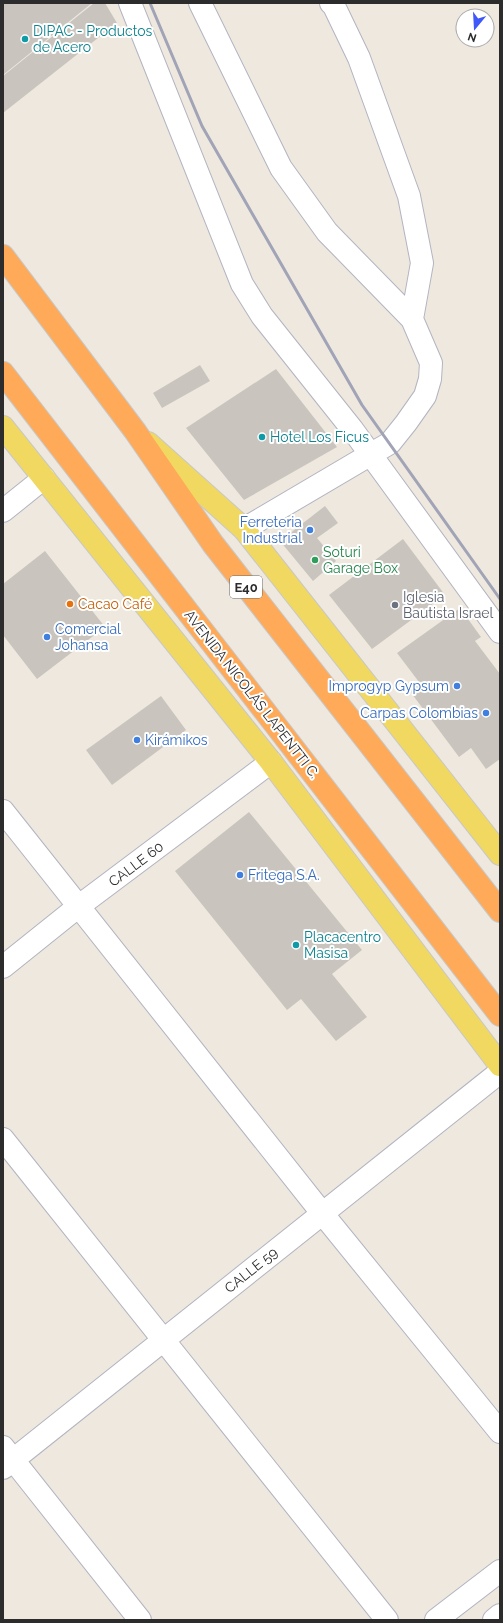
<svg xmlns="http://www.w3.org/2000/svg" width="503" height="1623" font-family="Raleway,sans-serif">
<rect width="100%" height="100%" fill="#eee8df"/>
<path fill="#c9c5be" d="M 3,3 L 92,3 L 3,75 Z
M 94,3 L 105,3 L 117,23 L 3,113 L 3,76 Z
M 200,365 L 210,381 L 162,408 L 153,393 Z
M 276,369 L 337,447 L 244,500 L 186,428 Z
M 325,506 L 338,523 L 317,538 L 336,561 L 313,581 L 280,541 Z
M 403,539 L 445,595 L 372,649 L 329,595 Z
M 45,551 L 105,627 L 37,679 L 3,635 L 3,584 Z
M 460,608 L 481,637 L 475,641 L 500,674 L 500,759 L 486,769 L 471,748 L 459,757 L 409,690 L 419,682 L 397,653 Z
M 161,696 L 186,730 L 112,785 L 86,750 Z
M 249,812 L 362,950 L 332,974 L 367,1017 L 336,1041 L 301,999 L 287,1010 L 175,871 Z"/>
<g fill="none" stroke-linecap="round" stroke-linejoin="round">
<g stroke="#b2b4c0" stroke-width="24">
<path id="minor" d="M 130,3 L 242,284 L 262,316 L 352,429 L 500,632
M 200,3 L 281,168 L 327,232 L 412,319 L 431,363 L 430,379 L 425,396 L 406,423 L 390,443 L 244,529
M 331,3 L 334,6 L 359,58 L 409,196 L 422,263 L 412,319
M 3,511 L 44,478
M 3,811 L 322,1213 L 500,1432
M 3,967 L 79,906 L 271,762
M 3,1139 L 387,1620
M 3,1447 L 140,1620
M 3,1468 L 500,1072
M 436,1620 L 500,1571
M 494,1620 L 500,1615"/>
</g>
<g stroke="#c8c8c8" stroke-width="24">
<path id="major" d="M 3,427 L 271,762 L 500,1065
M 148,443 L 244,529 L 500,854"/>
</g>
<g stroke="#c8c8c8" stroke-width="24">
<path id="highway" d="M 3,256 L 135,431 L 213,544 L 500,911
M 3,373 L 500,1015"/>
</g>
<use href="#minor" stroke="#fff" stroke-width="22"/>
<use href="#major" stroke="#f1d861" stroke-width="22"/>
<use href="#highway" stroke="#feaa59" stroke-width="22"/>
<path stroke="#a1a3b6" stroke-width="3" d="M 150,3 L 202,126 L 362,405 L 500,599"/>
</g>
<g fill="#0f9aa8" stroke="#fff" stroke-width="1.5">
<circle cx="25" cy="39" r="4"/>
<circle cx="262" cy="437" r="4"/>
<circle cx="296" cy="945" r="4"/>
</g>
<g fill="#3f7fe0" stroke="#fff" stroke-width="1.5">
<circle cx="310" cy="530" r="4"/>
<circle cx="47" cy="637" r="4"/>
<circle cx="457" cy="686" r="4"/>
<circle cx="486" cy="713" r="4"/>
<circle cx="137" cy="740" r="4"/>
<circle cx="240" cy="875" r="4"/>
</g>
<circle fill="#2e9e5b" stroke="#fff" stroke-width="1.5" cx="315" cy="560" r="4"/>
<circle fill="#e8710a" stroke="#fff" stroke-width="1.5" cx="70" cy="604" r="4"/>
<circle fill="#6b7280" stroke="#fff" stroke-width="1.5" cx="395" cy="605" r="4"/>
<g text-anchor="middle" stroke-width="4" stroke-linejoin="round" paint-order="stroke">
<rect fill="#fff" stroke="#6b6b6b" stroke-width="1" x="230" y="576" width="32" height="22" rx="3"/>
<g font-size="13" font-weight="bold" fill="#2c2c2c">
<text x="246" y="592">E40</text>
</g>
<g font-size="14" fill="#0d838f" stroke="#fff" text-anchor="start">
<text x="33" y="36">DIPAC - Productos<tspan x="33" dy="16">de Acero</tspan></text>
<text x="270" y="442">Hotel Los Ficus</text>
<text x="304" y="942">Placacentro<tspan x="304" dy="16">Masisa</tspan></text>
</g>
<g font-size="14" fill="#366cbe" stroke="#fff" text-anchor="end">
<text x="302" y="527">Ferreteria<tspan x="302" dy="16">Industrial</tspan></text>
<text x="55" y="634" text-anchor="start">Comercial<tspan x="55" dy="16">Johansa</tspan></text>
<text x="449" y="691">Improgyp Gypsum</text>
<text x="478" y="718">Carpas Colombias</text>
<text x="145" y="745" text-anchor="start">Kirámikos</text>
<text x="248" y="880" text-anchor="start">Fritega S.A.</text>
</g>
<g font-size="14" fill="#27864d" stroke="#fff" text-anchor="start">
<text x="323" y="557">Soturi<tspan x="323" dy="16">Garage Box</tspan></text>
</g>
<g font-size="14" fill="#5b616d" stroke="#fff" text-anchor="start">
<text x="403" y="602">Iglesia<tspan x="403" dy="16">Bautista Israel</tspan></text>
</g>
<g font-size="14" fill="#c56008" stroke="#fff" text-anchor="start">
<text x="78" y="609">Cacao Café</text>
</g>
<g font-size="14" fill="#2c2c2c" stroke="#fff">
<text transform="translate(252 694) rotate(52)" y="5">AVENIDA NICOLÁS LAPENTTI C.</text>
<text transform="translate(136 864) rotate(-37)" y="5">CALLE 60</text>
<text transform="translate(251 1270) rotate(-39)" y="5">CALLE 59</text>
</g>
</g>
<rect width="503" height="1623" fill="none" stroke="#2c2c2c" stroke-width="8"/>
<g transform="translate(475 28) rotate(198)"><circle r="19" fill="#ffffff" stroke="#ababab"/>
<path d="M0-3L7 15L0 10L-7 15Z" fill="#4057fa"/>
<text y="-6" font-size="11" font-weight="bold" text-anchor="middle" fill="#2c2c2c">N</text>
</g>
</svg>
